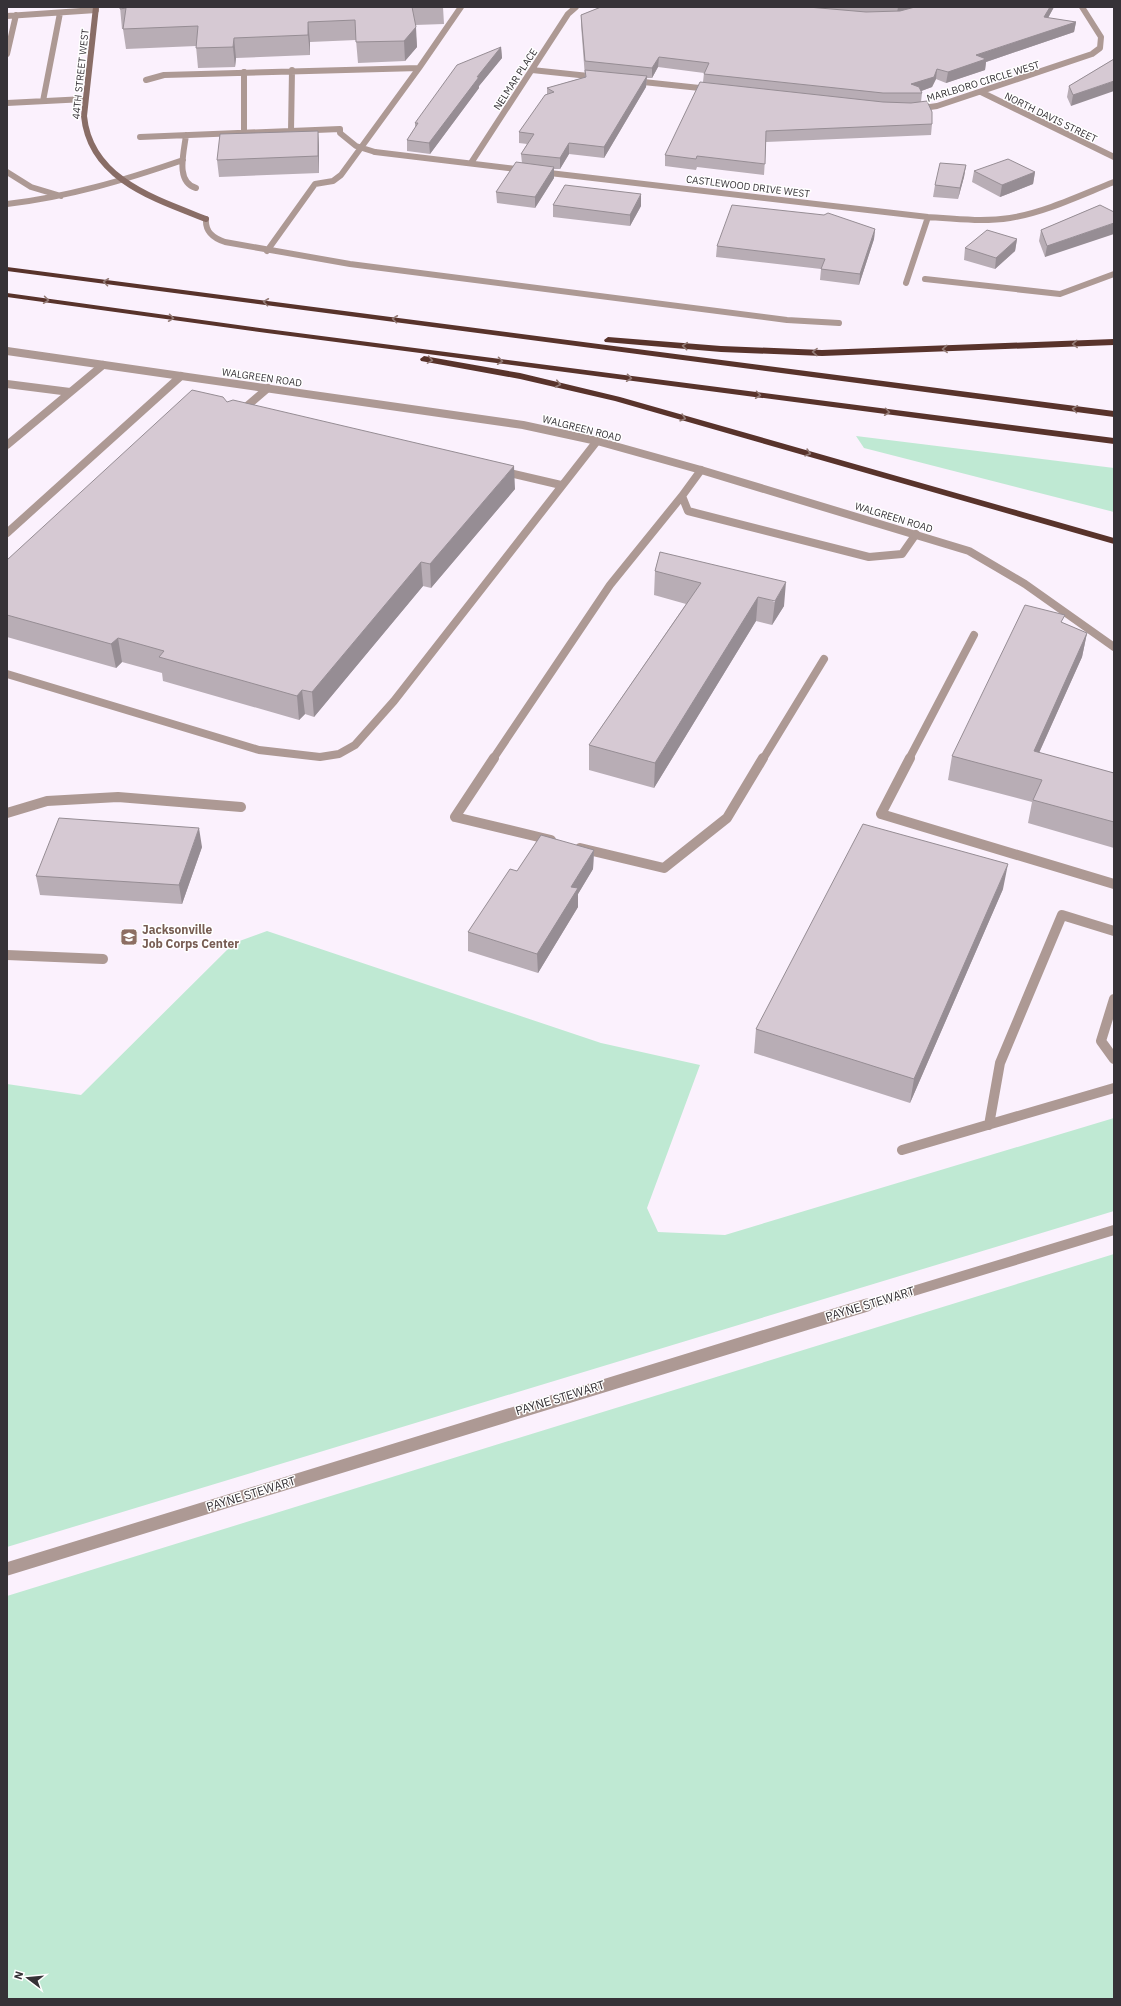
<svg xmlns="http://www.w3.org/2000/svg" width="1121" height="2006" font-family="'IBM Plex Sans',sans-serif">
<rect width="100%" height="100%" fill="#fbf1fd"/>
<path fill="#bfe9d3" d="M 856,436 L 1114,468 L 1114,512 L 864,448 Z
M 267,931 L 601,1043 L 700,1065 L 647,1208 L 658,1232 L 725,1235 L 1114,1118 L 1114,1211 L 7,1547 L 7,1084 L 81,1095 L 234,943 Z
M 1114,1254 L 1114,1999 L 7,1999 L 7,1596 Z"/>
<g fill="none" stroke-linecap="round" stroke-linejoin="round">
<path stroke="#ad9994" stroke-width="6" d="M 7,16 L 96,10
M 7,54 L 16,15
M 244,72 L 244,133
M 146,80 L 164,75 L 419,68 L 461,7
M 43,101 L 60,13
M 7,103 L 85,99
M 291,131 L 292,70
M 186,135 C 184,152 175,182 196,188
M 140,137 L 340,129 L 340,133 L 356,146 L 375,152
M 7,172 L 31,187 L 61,196
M 7,204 C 68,197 125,180 183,160
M 206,219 C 205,232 213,238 225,242 L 350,264 L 787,320 L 839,323
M 267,251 L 315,184 L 333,181 L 341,175 L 419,68
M 925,279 L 1060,294 L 1114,274"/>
<path stroke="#ad9994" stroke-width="8" d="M 7,384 L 70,392
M 240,412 L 268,388
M 7,445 L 103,365
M 701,470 L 682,496 L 688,511 L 869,557 L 902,554 L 916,534
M 501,471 L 561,485
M 7,533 L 181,376
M 7,674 L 259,750 L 320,757 L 339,754 L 355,745 L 394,701 L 597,441
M 493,759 L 610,585 L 682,496
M 763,759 L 824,659
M 909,759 L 974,635"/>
<path stroke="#ad9994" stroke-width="10" d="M 494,758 L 455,817 L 551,840
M 910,758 L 881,814 L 1114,884
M 7,813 L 47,801 L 118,797 L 241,807
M 580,848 L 664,868 L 727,818 L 763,758
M 7,955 L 103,959
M 1114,999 L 1101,1041 L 1114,1059
M 989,1125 L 1000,1063 L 1062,915 L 1114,931
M 902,1150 L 1114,1088"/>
<path stroke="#ad9994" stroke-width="6" d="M 532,70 L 598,77
M 634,81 L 709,89
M 981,92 L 1114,157
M 916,109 L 937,106 L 1092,54 L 1100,48 L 1101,37 L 1082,7
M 375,152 L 525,170
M 471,163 L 568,14 L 576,7
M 541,172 L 928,217 C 956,219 983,222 1010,218 C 1046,212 1081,195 1114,182
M 906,283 L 928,217"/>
<path stroke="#ad9994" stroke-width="8" d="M 7,351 L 523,425 L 597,441 L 701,470 L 969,551 L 1025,584 L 1114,647"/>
<path stroke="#ad9994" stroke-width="10" d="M 864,1306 L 1114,1230"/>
<path stroke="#ad9994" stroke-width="13" d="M 7,1569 L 867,1305"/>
<path stroke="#896d66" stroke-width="6" d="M 96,7 L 84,116 C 90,179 155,199 206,219"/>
<path fill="#58332b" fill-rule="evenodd" d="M 7,267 L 1114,411 L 1114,417 L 7,271 Z
M 7,293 L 267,329 L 1114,438 L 1114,444 L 267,333 L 7,297 Z
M 608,337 L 721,346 L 822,350 L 1114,339 L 1114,345 L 822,356 L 721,352 L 605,342 L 604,340 Z
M 424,356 L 520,373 L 620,397 L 1114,538 L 1114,544 L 615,401 L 520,379 L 421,361 L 420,359 Z"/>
</g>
<path fill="#b8adb5" d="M 120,7 L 443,7 L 444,24 L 415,25 L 417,47 L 405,61 L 358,63 L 356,40 L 310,42 L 310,55 L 236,58 L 235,67 L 198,68 L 196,46 L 126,49 L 123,29 L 122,29 Z
M 601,7 L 1054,7 L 1048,18 L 1076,22 L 1074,32 L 986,62 L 985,70 L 946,83 L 936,79 L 932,87 L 921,91 L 922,93 L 921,102 L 932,124 L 931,135 L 766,142 L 764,175 L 697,167 L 696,170 L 665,166 L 665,155 L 703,82 L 704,73 L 658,67 L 652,78 L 647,78 L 646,87 L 604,158 L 569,154 L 560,169 L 554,169 L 554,178 L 535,208 L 497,203 L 496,192 L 522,163 L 521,154 L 527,144 L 519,143 L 519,132 L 547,94 L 547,88 L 585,77 L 581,25 L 581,15 Z
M 501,47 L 502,58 L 479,86 L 479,88 L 430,154 L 407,151 L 407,140 L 415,128 L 415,123 Z
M 1114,59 L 1071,106 L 1067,97 L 1069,86 Z
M 318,131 L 319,147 L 319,173 L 219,177 L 217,160 Z
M 966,165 L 964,177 L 958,199 L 933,197 L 935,185 Z
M 974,171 L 1035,172 L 1033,184 L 1000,197 L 972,182 Z
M 553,205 L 641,206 L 630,226 L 553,217 Z
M 1100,205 L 1045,257 L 1039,241 L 1041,230 Z
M 875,229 L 874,239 L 859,285 L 820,280 L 821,269 L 716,257 L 717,246 Z
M 1017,239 L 1015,251 L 995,269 L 964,260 L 965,248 Z
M 227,402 L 515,489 L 431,588 L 423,586 L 314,717 L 305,714 L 299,720 L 163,681 L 162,673 L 122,662 L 116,668 L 7,637 L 7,560 Z
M 660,552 L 784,606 L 772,625 L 756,621 L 654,788 L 589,770 L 589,745 L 686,604 L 654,595 L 655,571 Z
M 1063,623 L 1087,633 L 1082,657 L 1039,753 L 1114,773 L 1114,848 L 1028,823 L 1032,802 L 948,780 L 952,756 Z
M 202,847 L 182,904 L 40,895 L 36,876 Z
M 594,850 L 593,869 L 578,894 L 578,907 L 538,973 L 468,951 L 468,932 L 517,871 Z
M 1003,889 L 910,1103 L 754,1053 L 756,1029 Z"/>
<path fill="#968d94" d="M 898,7 L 917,7 L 897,13 Z
M 1050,7 L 1054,7 L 1043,27 L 1044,17 Z
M 308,22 L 310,42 L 310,55 L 308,35 Z
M 1076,22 L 1074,32 L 986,62 L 985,70 L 946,83 L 948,72 L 976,55 Z
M 416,27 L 417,47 L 405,61 L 404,41 Z
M 234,38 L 236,58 L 235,67 L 233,47 Z
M 501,47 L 502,58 L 479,86 L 479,88 L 430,154 L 429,143 L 477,77 Z
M 659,57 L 658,67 L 652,78 L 652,68 Z
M 937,69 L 936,79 L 932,87 L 916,93 L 911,84 Z
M 647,76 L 646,87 L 604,158 L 604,147 Z
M 1114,81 L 1114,91 L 1071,106 L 1073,95 Z
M 318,131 L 319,147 L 319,173 L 318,156 Z
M 569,143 L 569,154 L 560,169 L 560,158 Z
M 966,165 L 964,177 L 958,199 L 960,188 Z
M 554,167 L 554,178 L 535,208 L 535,197 Z
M 1035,172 L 1033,184 L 1000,197 L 1002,185 Z
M 641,194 L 641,206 L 630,226 L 630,215 Z
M 1114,223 L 1114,234 L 1045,257 L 1047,246 Z
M 875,229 L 874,239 L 859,285 L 860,274 Z
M 1017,239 L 1015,251 L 995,269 L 996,258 Z
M 514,466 L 515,489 L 431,588 L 430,564 Z
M 421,562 L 423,586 L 314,717 L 312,692 Z
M 786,582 L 784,606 L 772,625 L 775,601 Z
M 758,597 L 756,621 L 654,788 L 655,763 Z
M 1087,633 L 1082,657 L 1029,775 L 1034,751 Z
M 118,638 L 122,662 L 116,668 L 111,644 Z
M 302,690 L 305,714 L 299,720 L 297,696 Z
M 199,828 L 202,847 L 182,904 L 179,885 Z
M 594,850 L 593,869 L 578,894 L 578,907 L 538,973 L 537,954 L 571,887 Z
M 1008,864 L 1003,889 L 910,1103 L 914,1079 Z"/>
<path fill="#d6c9d3" stroke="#968d94" d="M 120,7 L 412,7 L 416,27 L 404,41 L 356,42 L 355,20 L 308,22 L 308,35 L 234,38 L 233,47 L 196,48 L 198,26 L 123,29 L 126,8 L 120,9 Z
M 601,7 L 808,7 L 866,12 L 900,11 L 915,7 L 1050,7 L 1044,17 L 1076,22 L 976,55 L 986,59 L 948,72 L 937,69 L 934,77 L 911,84 L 919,87 L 922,93 L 883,93 L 704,74 L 709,63 L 659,57 L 652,68 L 585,61 L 581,15 Z
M 501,47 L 477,77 L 479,77 L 429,143 L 407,140 L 418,123 L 415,123 L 457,65 Z
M 1114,59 L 1114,81 L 1073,95 L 1069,86 Z
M 585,70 L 647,76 L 604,147 L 569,143 L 560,158 L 521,154 L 534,134 L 519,132 L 545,95 L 554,92 L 547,88 L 586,77 Z
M 700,82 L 883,102 L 911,103 L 927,101 L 932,112 L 932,124 L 766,131 L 765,164 L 697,156 L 696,159 L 665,155 Z
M 318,131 L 318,156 L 217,160 L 220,134 Z
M 1008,159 L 1035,172 L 1002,185 L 974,171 Z
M 516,162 L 554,167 L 535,197 L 496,192 Z
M 940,163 L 966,165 L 960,188 L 935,185 Z
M 565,185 L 641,194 L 630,215 L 553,205 Z
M 732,205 L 824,215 L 828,213 L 875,229 L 860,274 L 821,269 L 825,259 L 717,246 Z
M 1100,205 L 1114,212 L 1114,223 L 1047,246 L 1041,230 Z
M 987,230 L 1017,239 L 996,258 L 965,248 Z
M 192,390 L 223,397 L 227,402 L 233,400 L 514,466 L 430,564 L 421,562 L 312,692 L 302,690 L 297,696 L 159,657 L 164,651 L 118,638 L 111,644 L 7,615 L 7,560 Z
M 660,552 L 786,582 L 775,601 L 758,597 L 655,763 L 589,745 L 701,583 L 655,571 Z
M 1025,605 L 1065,615 L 1061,622 L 1087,633 L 1034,751 L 1114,773 L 1114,822 L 1033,800 L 1042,780 L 952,756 Z
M 59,818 L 199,828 L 179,885 L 36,876 Z
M 863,824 L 1008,864 L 914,1079 L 756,1029 Z
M 541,835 L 594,850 L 571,887 L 578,888 L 537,954 L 468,932 L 510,869 L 517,871 Z"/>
<defs><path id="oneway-chevron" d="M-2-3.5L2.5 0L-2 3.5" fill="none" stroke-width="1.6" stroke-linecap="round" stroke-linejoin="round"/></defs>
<g stroke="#927a75">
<use href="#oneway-chevron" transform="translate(106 282) rotate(-173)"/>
<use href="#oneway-chevron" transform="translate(46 300) rotate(8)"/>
<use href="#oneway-chevron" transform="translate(266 302) rotate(-173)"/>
<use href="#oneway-chevron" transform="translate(171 318) rotate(8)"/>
<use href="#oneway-chevron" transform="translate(395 319) rotate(-173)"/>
<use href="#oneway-chevron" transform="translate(1075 344) rotate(178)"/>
<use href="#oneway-chevron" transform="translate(685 346) rotate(-175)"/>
<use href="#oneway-chevron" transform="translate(945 349) rotate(178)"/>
<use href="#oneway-chevron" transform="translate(815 352) rotate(-179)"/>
<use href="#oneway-chevron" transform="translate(430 360) rotate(10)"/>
<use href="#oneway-chevron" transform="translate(500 361) rotate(7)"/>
<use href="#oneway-chevron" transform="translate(629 378) rotate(7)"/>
<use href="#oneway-chevron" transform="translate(558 384) rotate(13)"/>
<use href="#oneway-chevron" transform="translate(758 395) rotate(7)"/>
<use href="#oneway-chevron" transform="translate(1075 409) rotate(-173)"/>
<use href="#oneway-chevron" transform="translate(887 412) rotate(7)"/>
<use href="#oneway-chevron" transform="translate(683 418) rotate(16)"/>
<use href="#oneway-chevron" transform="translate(808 453) rotate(16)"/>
</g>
<defs>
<g id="university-square" transform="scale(0.9)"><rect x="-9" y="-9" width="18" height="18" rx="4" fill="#8d6e63" stroke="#fff"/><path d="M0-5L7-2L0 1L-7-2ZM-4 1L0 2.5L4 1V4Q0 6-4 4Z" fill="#fff"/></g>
</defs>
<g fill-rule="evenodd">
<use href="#university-square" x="129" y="937"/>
</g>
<g text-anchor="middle" stroke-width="3" stroke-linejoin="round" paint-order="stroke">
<g font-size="10" fill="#363237" stroke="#fff">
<text transform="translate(80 74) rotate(-84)" y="4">44TH STREET WEST</text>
<text transform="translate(515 79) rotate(-57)" y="4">NELMAR PLACE</text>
<text transform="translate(983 81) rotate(-17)" y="4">MARLBORO CIRCLE WEST</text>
<text transform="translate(1051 117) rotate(26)" y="4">NORTH DAVIS STREET</text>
<text transform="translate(748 186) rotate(7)" y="4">CASTLEWOOD DRIVE WEST</text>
<text transform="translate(262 377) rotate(8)" y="4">WALGREEN ROAD</text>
<text transform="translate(582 428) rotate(14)" y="4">WALGREEN ROAD</text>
<text transform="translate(894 517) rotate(17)" y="4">WALGREEN ROAD</text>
</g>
<g font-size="12" font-weight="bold" fill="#785e54" stroke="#fff" text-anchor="start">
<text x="142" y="934">Jacksonville<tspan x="142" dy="14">Job Corps Center</tspan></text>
</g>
<g font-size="12" fill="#363237" stroke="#fff">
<text transform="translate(870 1304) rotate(-17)" y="4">PAYNE STEWART</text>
<text transform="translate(560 1398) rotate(-17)" y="4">PAYNE STEWART</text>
<text transform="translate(251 1494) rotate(-17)" y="4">PAYNE STEWART</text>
</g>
</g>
<rect width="1121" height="2006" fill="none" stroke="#363237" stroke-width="16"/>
<g transform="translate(28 1978) rotate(286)" stroke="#ffffff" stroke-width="3" paint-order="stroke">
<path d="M0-3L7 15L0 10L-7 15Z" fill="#363237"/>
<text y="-6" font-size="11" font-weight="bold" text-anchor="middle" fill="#363237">N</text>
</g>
</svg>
